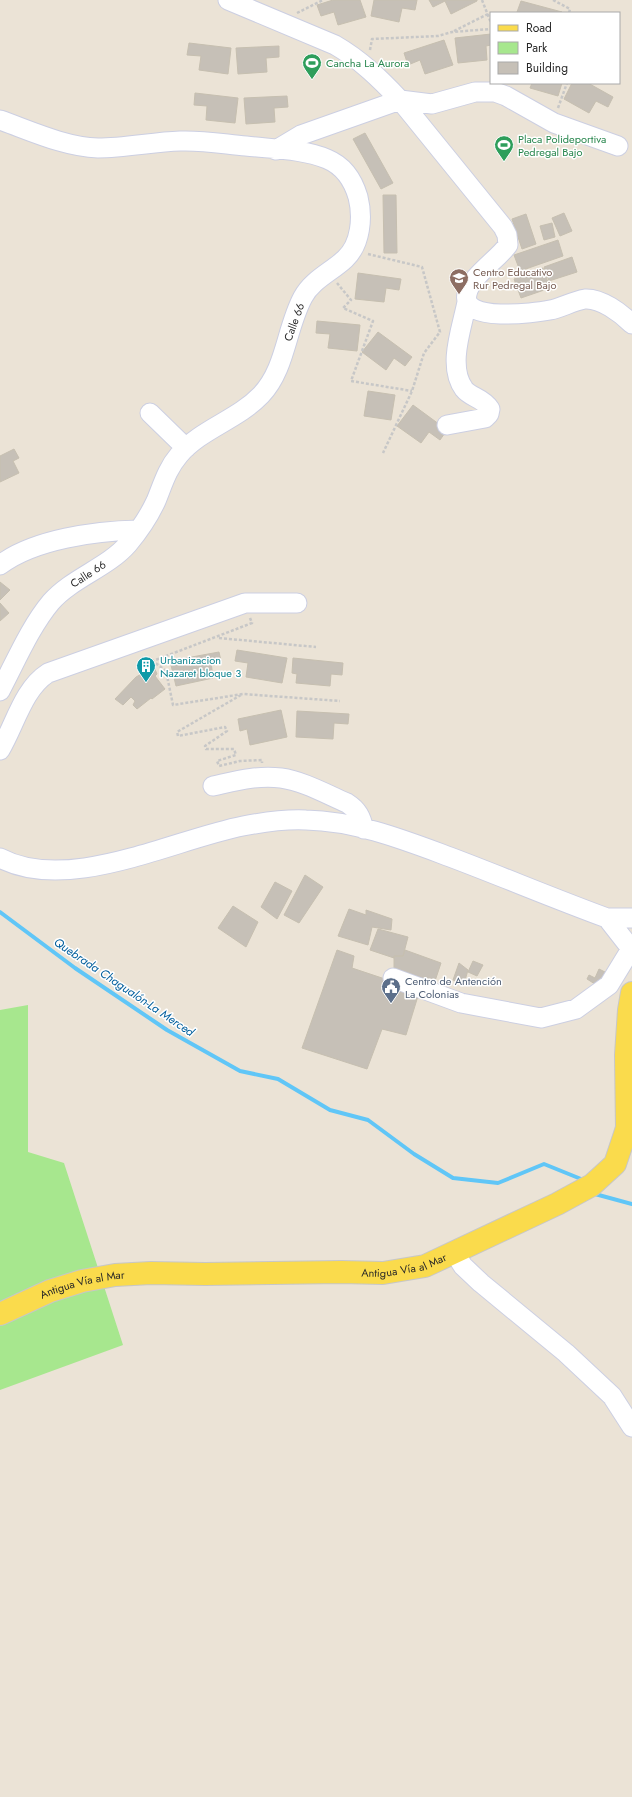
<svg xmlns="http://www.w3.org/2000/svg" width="632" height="1797" font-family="Jost,sans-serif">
<rect width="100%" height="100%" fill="#ebe3d6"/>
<path fill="#a7e78e" d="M 28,1005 L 28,1152 L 64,1163 L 123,1345 L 0,1390 L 0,1010 Z"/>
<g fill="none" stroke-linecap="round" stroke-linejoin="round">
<path stroke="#60c6f7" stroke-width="4" d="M 0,912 L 75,968 L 167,1030 L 240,1071 L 278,1079 L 330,1110 L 368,1120 L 414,1154 L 453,1178 L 498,1183 L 544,1164 L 586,1181
M 595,1194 L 632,1204"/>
</g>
<path fill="#c6c0b7" stroke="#c6bfb0" d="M 333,0 L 360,0 L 366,17 L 338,25 L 334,12 L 321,16 L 317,5 Z
M 374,0 L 417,0 L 415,10 L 402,8 L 399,22 L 371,16 Z
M 429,0 L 477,0 L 477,1 L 451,14 L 445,1 L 433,7 Z
M 521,1 L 562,12 L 520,13 L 517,12 Z
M 491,34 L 491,45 L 486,46 L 487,60 L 458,63 L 455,38 Z
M 444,40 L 453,65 L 425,74 L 420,60 L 408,65 L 404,53 Z
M 189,43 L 231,48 L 228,74 L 199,70 L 201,56 L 187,55 Z
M 279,46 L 279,57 L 266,58 L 267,72 L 238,74 L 236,48 Z
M 532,83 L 562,83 L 558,96 L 530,88 Z
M 572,83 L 588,83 L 613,97 L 608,107 L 596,101 L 589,113 L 564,99 Z
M 195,93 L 238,98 L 235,123 L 206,120 L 207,106 L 194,105 Z
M 287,96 L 288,107 L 274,108 L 275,122 L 246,124 L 244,98 Z
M 365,133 L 393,183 L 381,189 L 353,139 Z
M 383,195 L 396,195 L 397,253 L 384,253 Z
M 564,213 L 572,231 L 560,236 L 552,218 Z
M 526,214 L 536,244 L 522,249 L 512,219 Z
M 552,223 L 555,237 L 544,240 L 540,226 Z
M 558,240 L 563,256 L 520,271 L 514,255 Z
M 572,257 L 577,272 L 549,281 L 544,267 Z
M 543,268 L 550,288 L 521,298 L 514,279 Z
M 358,273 L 401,279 L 399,290 L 386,288 L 384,302 L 355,299 Z
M 317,321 L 360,325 L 357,351 L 328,348 L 330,334 L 316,333 Z
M 378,332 L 412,357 L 405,366 L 394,358 L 386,370 L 362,352 Z
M 368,391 L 395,395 L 391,420 L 364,416 Z
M 413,405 L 447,430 L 440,440 L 429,432 L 421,443 L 397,426 Z
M 14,449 L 19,458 L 13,461 L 19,473 L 0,482 L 0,456 Z
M 0,582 L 10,590 L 0,600 Z
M 0,603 L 9,613 L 0,621 Z
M 237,650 L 287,658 L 282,683 L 246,677 L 248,663 L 235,661 Z
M 219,652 L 221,661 L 211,662 L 213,678 L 176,686 L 170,661 Z
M 293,658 L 343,663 L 342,675 L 331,674 L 330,686 L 296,683 L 297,674 L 292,673 Z
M 154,667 L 157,674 L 155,676 L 165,689 L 152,699 L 151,698 L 137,709 L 133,705 L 135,701 L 131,697 L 123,705 L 115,699 L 136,677 Z
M 281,710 L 287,737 L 250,745 L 247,729 L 240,731 L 238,719 Z
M 297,711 L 349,714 L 348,724 L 334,723 L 333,739 L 296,737 Z
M 305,875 L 323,887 L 299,923 L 284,915 Z
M 275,882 L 292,891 L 277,919 L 261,907 Z
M 233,906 L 258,922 L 246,947 L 218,928 Z
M 349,909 L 366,915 L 366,910 L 392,919 L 391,930 L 372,927 L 368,945 L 338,936 Z
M 378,929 L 408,937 L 403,956 L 394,956 L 394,958 L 370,950 Z
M 337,950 L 354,956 L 352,968 L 409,987 L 418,996 L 406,1035 L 382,1029 L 367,1069 L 302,1048 Z
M 405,950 L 441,963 L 433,987 L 394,973 L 394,956 L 403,956 Z
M 473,961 L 483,965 L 477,976 L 468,972 Z
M 459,963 L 468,970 L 464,984 L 453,980 Z
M 599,969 L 605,972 L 598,986 L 587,979 L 589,975 L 595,978 Z"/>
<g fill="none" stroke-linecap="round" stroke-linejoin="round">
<g stroke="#cccfe2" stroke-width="21">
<path id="minor" d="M 228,0 L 335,45 C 361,60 380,79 400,100 L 301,135 L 276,150
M 400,100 L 503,227 L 507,235 L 508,245 C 497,260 470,277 467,294 C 460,323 535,313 550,310 C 561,308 573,301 585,299 C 601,298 621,313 632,324
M 400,100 L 432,104 L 475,92 L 495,92 L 506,96 L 554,123 L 618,146
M 0,120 C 31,131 65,147 98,148 C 125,148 153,142 180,141 C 202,140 224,144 246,146 C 272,149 303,149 327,159 C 344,166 353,180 358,197 C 363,217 361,244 345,259 C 331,272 312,280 303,297 C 286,328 286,369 261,395 C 237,420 201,429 179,455 C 167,469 163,484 156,501 C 149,516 139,531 128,544 C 107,568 72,578 51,602 C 30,627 15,663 0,691
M 150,413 L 186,448
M 447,425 L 485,418 L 489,414 L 490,409 C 482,397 471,398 464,389 C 447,366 462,328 467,302
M 0,565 C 34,539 96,531 138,530
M 0,750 C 15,725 23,689 48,673 L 245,603 L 297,603
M 213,786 C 236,781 257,775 281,778 C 303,781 326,794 347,803 C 358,810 361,817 364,829
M 0,858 C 68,894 172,840 243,826 C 264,822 285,819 306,820 C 356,821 404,840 450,857 C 503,877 555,899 607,918
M 632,918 L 607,918 L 632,950
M 393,978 L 461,1003 L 541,1018 L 576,1009 L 609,985 L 631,949
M 454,1252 L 463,1266 L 481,1283 L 566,1353 L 612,1396 L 632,1427"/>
</g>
<g stroke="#c7c7c7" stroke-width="24">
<g id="major">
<path id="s1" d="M 0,1314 L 50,1291 L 82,1281 L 115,1275 L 151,1273 L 205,1274 L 341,1272 L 383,1273 L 425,1266 L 557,1204 L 592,1185 L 615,1164 L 627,1128 L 626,1055 L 629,1010 L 632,993"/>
</g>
</g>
<path stroke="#c7c7c7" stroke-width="2.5" stroke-dasharray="3 2" stroke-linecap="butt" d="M 482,0 L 491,23
M 553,0 L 570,9 L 569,13
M 297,13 L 323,0
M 454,31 L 488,14
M 370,50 L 372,39 L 438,36 L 452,32 L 491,29
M 558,108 L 567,83
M 368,254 L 422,267 L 440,332 L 424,353 L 412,391 L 383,453
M 337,283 L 351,300 L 343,308 L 373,321 L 351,381 L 412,391
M 250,618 L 252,623 L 153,661 L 166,671 L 173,705 L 243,694 L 340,701
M 219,638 L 316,647
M 241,695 L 177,732 L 178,736 L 225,727 L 227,731 L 205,746 L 206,749 L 234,749 L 236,755 L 217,761 L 219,766 L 240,761 L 262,760 L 262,763"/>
<use href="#minor" stroke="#fff" stroke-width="19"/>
<use href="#major" stroke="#fadb4c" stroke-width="22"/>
</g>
<defs>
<g id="stadium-pin" transform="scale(1)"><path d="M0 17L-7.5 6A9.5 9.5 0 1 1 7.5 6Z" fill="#2e9e5b" stroke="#fff"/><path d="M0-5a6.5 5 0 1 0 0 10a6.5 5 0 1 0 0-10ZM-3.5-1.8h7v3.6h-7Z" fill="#fff"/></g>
<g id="school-pin" transform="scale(1)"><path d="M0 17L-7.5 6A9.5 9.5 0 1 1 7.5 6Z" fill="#8d6e63" stroke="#fff"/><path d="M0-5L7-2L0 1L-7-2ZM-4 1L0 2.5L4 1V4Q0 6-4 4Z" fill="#fff"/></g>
<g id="building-pin" transform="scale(1)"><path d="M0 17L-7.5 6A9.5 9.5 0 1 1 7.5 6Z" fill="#0f9aa8" stroke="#fff"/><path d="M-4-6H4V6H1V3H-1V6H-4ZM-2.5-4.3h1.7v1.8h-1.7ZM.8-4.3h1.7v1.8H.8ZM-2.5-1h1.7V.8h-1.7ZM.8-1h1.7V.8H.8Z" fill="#fff"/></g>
<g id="civic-pin" transform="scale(1)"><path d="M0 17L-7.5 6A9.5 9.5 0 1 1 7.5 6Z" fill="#5c6f8a" stroke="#fff"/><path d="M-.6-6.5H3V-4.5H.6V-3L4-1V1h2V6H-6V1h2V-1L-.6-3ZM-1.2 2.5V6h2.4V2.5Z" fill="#fff"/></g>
</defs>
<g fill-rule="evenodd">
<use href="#stadium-pin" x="312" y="63"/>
<use href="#stadium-pin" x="504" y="145"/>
<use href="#school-pin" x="459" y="278"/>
<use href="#building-pin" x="146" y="666"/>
<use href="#civic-pin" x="391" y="987"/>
</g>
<g text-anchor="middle" stroke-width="3" stroke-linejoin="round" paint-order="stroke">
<g font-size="11" fill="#27864d" stroke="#fff" text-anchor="start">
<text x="326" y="67">Cancha La Aurora</text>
<text x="518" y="143">Placa Polideportiva<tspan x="518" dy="13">Pedregal Bajo</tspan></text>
</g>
<g font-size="11" fill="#785e54" stroke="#fff" text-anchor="start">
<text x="473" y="276">Centro Educativo<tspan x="473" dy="13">Rur Pedregal Bajo</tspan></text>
</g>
<g font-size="11" fill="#272727" stroke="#fff">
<text transform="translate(294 322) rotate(-70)" y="4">Calle 66</text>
<text transform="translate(88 574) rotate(-33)" y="4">Calle 66</text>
<text dy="4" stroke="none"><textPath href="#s1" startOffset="412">Antigua Vía al Mar</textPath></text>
<text dy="4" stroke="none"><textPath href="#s1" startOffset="88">Antigua Vía al Mar</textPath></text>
</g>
<g font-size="11" fill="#0d838f" stroke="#fff" text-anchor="start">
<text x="160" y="664">Urbanizacion<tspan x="160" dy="13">Nazaret bloque 3</tspan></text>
</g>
<g font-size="11" fill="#4e5e75" stroke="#fff" text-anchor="start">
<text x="405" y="985">Centro de Antención<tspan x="405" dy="13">La Colonias</tspan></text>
</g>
<g font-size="12" font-style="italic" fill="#04609e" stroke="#fff">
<text transform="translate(124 987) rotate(34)" y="4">Quebrada Chagualón-La Merced</text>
</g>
</g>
<rect x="490" y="12" width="130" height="72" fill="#ffffff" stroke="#a9a9a9"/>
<rect x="498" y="25" width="20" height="6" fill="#fadb4c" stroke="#a9a9a9"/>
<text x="526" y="32" font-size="12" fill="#272727">Road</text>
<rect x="498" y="42" width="20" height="12" fill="#a7e78e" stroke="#a9a9a9"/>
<text x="526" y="52" font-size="12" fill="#272727">Park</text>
<rect x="498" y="62" width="20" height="12" fill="#c6c0b7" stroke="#a9a9a9"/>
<text x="526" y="72" font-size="12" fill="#272727">Building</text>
</svg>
